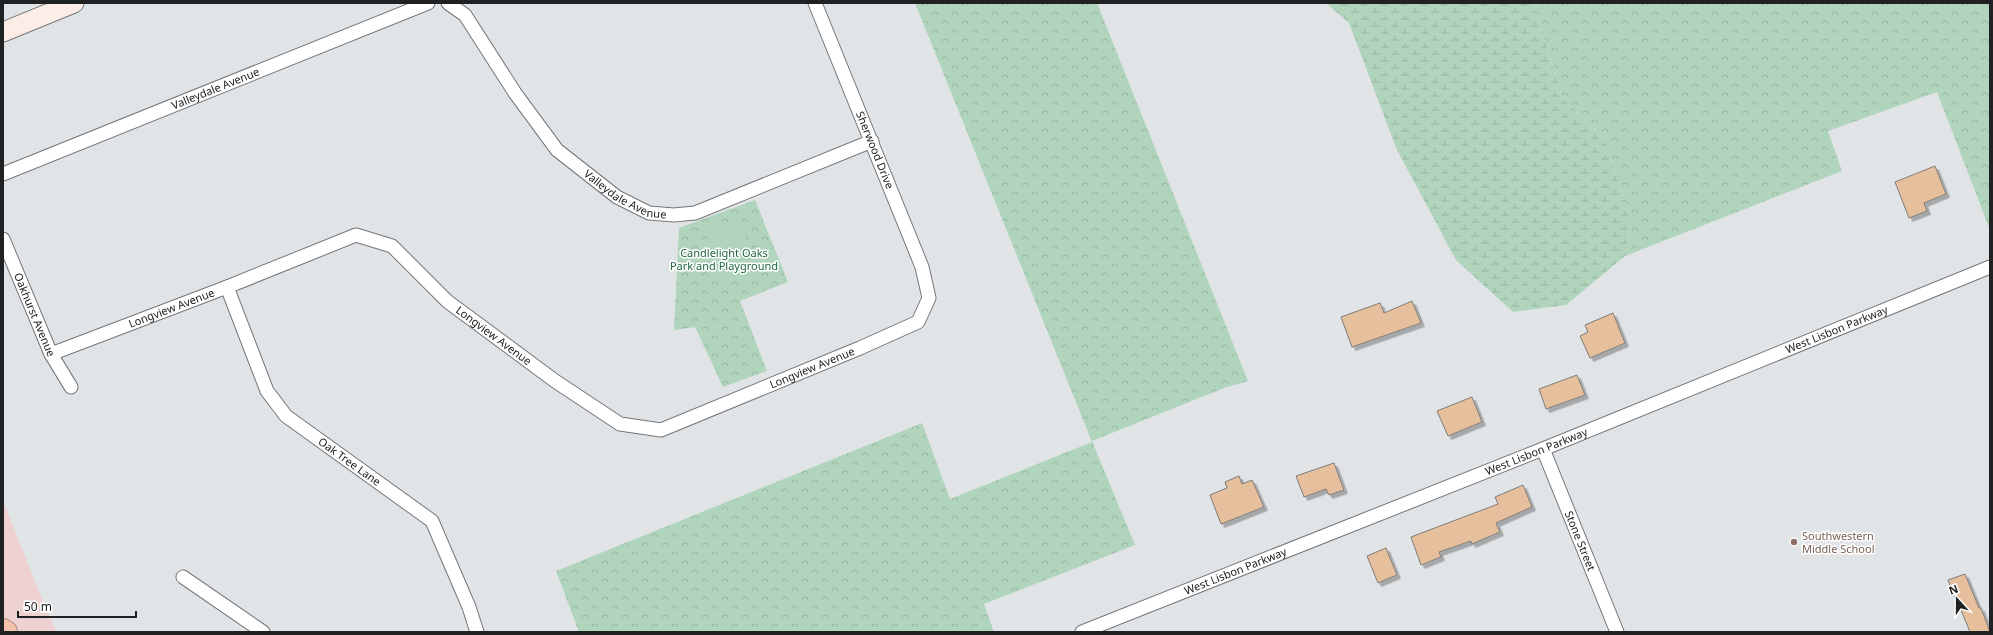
<svg xmlns="http://www.w3.org/2000/svg" width="1993" height="635" font-family="'Noto Sans',sans-serif">
<defs>
<pattern id="forest-crowns" width="20" height="18" patternUnits="userSpaceOnUse"><rect width="20" height="18" fill="#b1d5bc"/><path d="M2 6a3 3 0 1 1 6 0M12 15a3 3 0 1 1 6 0" fill="none" stroke="#98b7a1"/></pattern>
<pattern id="wetland-marsh" width="20" height="14" patternUnits="userSpaceOnUse"><rect width="20" height="14" fill="#b1d5bc"/><path d="M1 5h8M5 5V1M11 12h8M15 12V8" fill="none" stroke="#98b7a1"/></pattern>
<filter id="shadow"><feDropShadow dx="3.5" dy="3.5" stdDeviation="0" flood-color="#0004"/></filter>
</defs>
<rect width="100%" height="100%" fill="#e1e4e7"/>
<path fill="#edd2d1" d="M 3,501 L 46,609 L 57,632 L 21,632 L 3,620 Z"/>
<path fill="url(#forest-crowns)" d="M 915,3 L 1097,3 L 1248,381 L 1224,388 L 1092,441 L 1135,545 L 984,604 L 994,632 L 579,632 L 556,571 L 922,423 L 950,499 L 1092,442 Z
M 1533,3 L 1990,3 L 1990,230 L 1937,92 L 1828,131 L 1842,171 L 1625,256 L 1632,219 L 1604,139 L 1563,98 Z
M 755,200 L 788,282 L 740,301 L 767,371 L 723,387 L 695,327 L 674,330 L 679,228 Z"/>
<path fill="url(#wetland-marsh)" d="M 1326,3 L 1533,3 L 1563,98 L 1604,139 L 1632,219 L 1625,256 L 1566,305 L 1513,312 L 1456,260 L 1397,150 L 1349,23 Z"/>
<path fill="#b1d5bc" d="M 738,219 L 758,271 L 725,284 L 705,232 Z"/>
<path fill="#e6bf9c" stroke="#7e7b78" filter="url(#shadow)" d="M 1935,166 L 1946,194 L 1924,203 L 1927,211 L 1909,218 L 1895,182 Z
M 1412,301 L 1421,323 L 1352,347 L 1341,317 L 1380,303 L 1384,313 Z
M 1613,313 L 1625,343 L 1590,358 L 1580,336 L 1588,332 L 1585,325 Z
M 1577,375 L 1585,395 L 1546,409 L 1539,389 Z
M 1472,397 L 1482,422 L 1448,436 L 1437,411 Z
M 1334,463 L 1344,490 L 1329,495 L 1326,489 L 1304,497 L 1296,476 Z
M 1239,476 L 1242,484 L 1252,480 L 1264,507 L 1221,524 L 1210,495 L 1227,488 L 1225,482 Z
M 1523,485 L 1532,507 L 1496,523 L 1500,532 L 1472,544 L 1471,541 L 1439,552 L 1441,557 L 1421,565 L 1411,537 L 1498,504 L 1495,497 Z
M 1386,548 L 1397,575 L 1378,583 L 1367,556 Z
M 1965,574 L 1979,608 L 1981,608 L 1990,632 L 1970,632 L 1959,605 L 1958,606 L 1948,580 Z"/>
<g fill="none" stroke-linecap="round" stroke-linejoin="round">
<g stroke="#747679" stroke-width="15">
<g id="street">
<path id="s1" d="M 448,3 L 465,15 L 515,93 L 557,150 L 617,197 L 649,213 L 674,215 L 695,213 L 872,141"/>
<path id="s2" d="M 3,174 L 428,3"/>
<path id="s3" d="M 3,239 L 51,354 L 71,387"/>
<path id="s4" d="M 227,287 L 267,391 L 286,416 L 432,521 L 469,607 L 477,632"/>
<path id="s5" d="M 51,354 L 227,287 L 356,235 L 392,246 L 447,301 L 555,381 L 620,424 L 661,430 L 860,348 L 918,322 L 929,298 L 922,267 L 815,3"/>
<path id="s6" d="M 1543,449 L 1617,632"/>
<path d="M 183,577 L 263,632"/>
<path id="s7" d="M 1082,632 L 1543,449 L 1990,267"/>
</g>
</g>
<g stroke="#747679" stroke-width="21">
<path id="secondary" d="M 3,32 L 74,3"/>
</g>
<g stroke="#aa8a7c" stroke-width="24">
<path id="highway" d="M 3,630 L 6,632"/>
</g>
<use href="#street" stroke="#fff" stroke-width="13"/>
<use href="#secondary" stroke="#fcede6" stroke-width="19"/>
<use href="#highway" stroke="#f5c3ac" stroke-width="22"/>
</g>
<circle fill="#8d6e63" stroke="#fff" stroke-width="1.5" cx="1794" cy="542" r="4"/>
<g text-anchor="middle" stroke-width="3" stroke-linejoin="round" paint-order="stroke">
<g font-size="11" fill="#202122" stroke="#fff">
<text dy="4" stroke="none"><textPath href="#s2" startOffset="229">Valleydale Avenue</textPath></text>
<text transform="translate(875 150) rotate(68)" y="4">Sherwood Drive</text>
<text dy="4" stroke="none"><textPath href="#s1" startOffset="267">Valleydale Avenue</textPath></text>
<text dy="4" stroke="none"><textPath href="#s5" startOffset="129">Longview Avenue</textPath></text>
<text dy="4" stroke="none"><textPath href="#s3" startOffset="82">Oakhurst Avenue</textPath></text>
<text dy="4" stroke="none"><textPath href="#s7" startOffset="813">West Lisbon Parkway</textPath></text>
<text dy="4" stroke="none"><textPath href="#s5" startOffset="501">Longview Avenue</textPath></text>
<text dy="4" stroke="none"><textPath href="#s5" startOffset="860">Longview Avenue</textPath></text>
<text dy="4" stroke="none"><textPath href="#s7" startOffset="489">West Lisbon Parkway</textPath></text>
<text dy="4" stroke="none"><textPath href="#s4" startOffset="221">Oak Tree Lane</textPath></text>
<text dy="4" stroke="none"><textPath href="#s6" startOffset="99">Stone Street</textPath></text>
<text dy="4" stroke="none"><textPath href="#s7" startOffset="165">West Lisbon Parkway</textPath></text>
</g>
<g font-size="11" fill="#1f653d" stroke="#fff">
<text x="724" y="257">Candlelight Oaks<tspan x="724" dy="13">Park and Playground</tspan></text>
</g>
<g font-size="11" fill="#785e54" stroke="#fff" text-anchor="start">
<text x="1802" y="540">Southwestern<tspan x="1802" dy="13">Middle School</tspan></text>
</g>
</g>
<rect width="1993" height="635" fill="none" stroke="#202122" stroke-width="8"/>
<g transform="translate(1957 599) rotate(339)" stroke="#ffffff" stroke-width="3" paint-order="stroke">
<path d="M0-3L7 15L0 10L-7 15Z" fill="#202122"/>
<text y="-6" font-size="11" font-weight="bold" text-anchor="middle" fill="#202122">N</text>
</g>
<path d="M18 611v6h118v-6" fill="none" stroke="#202122" stroke-width="2"/>
<text x="24" y="611" font-size="12" fill="#202122" stroke="#ffffff" stroke-width="3" paint-order="stroke">50 m</text>
</svg>
